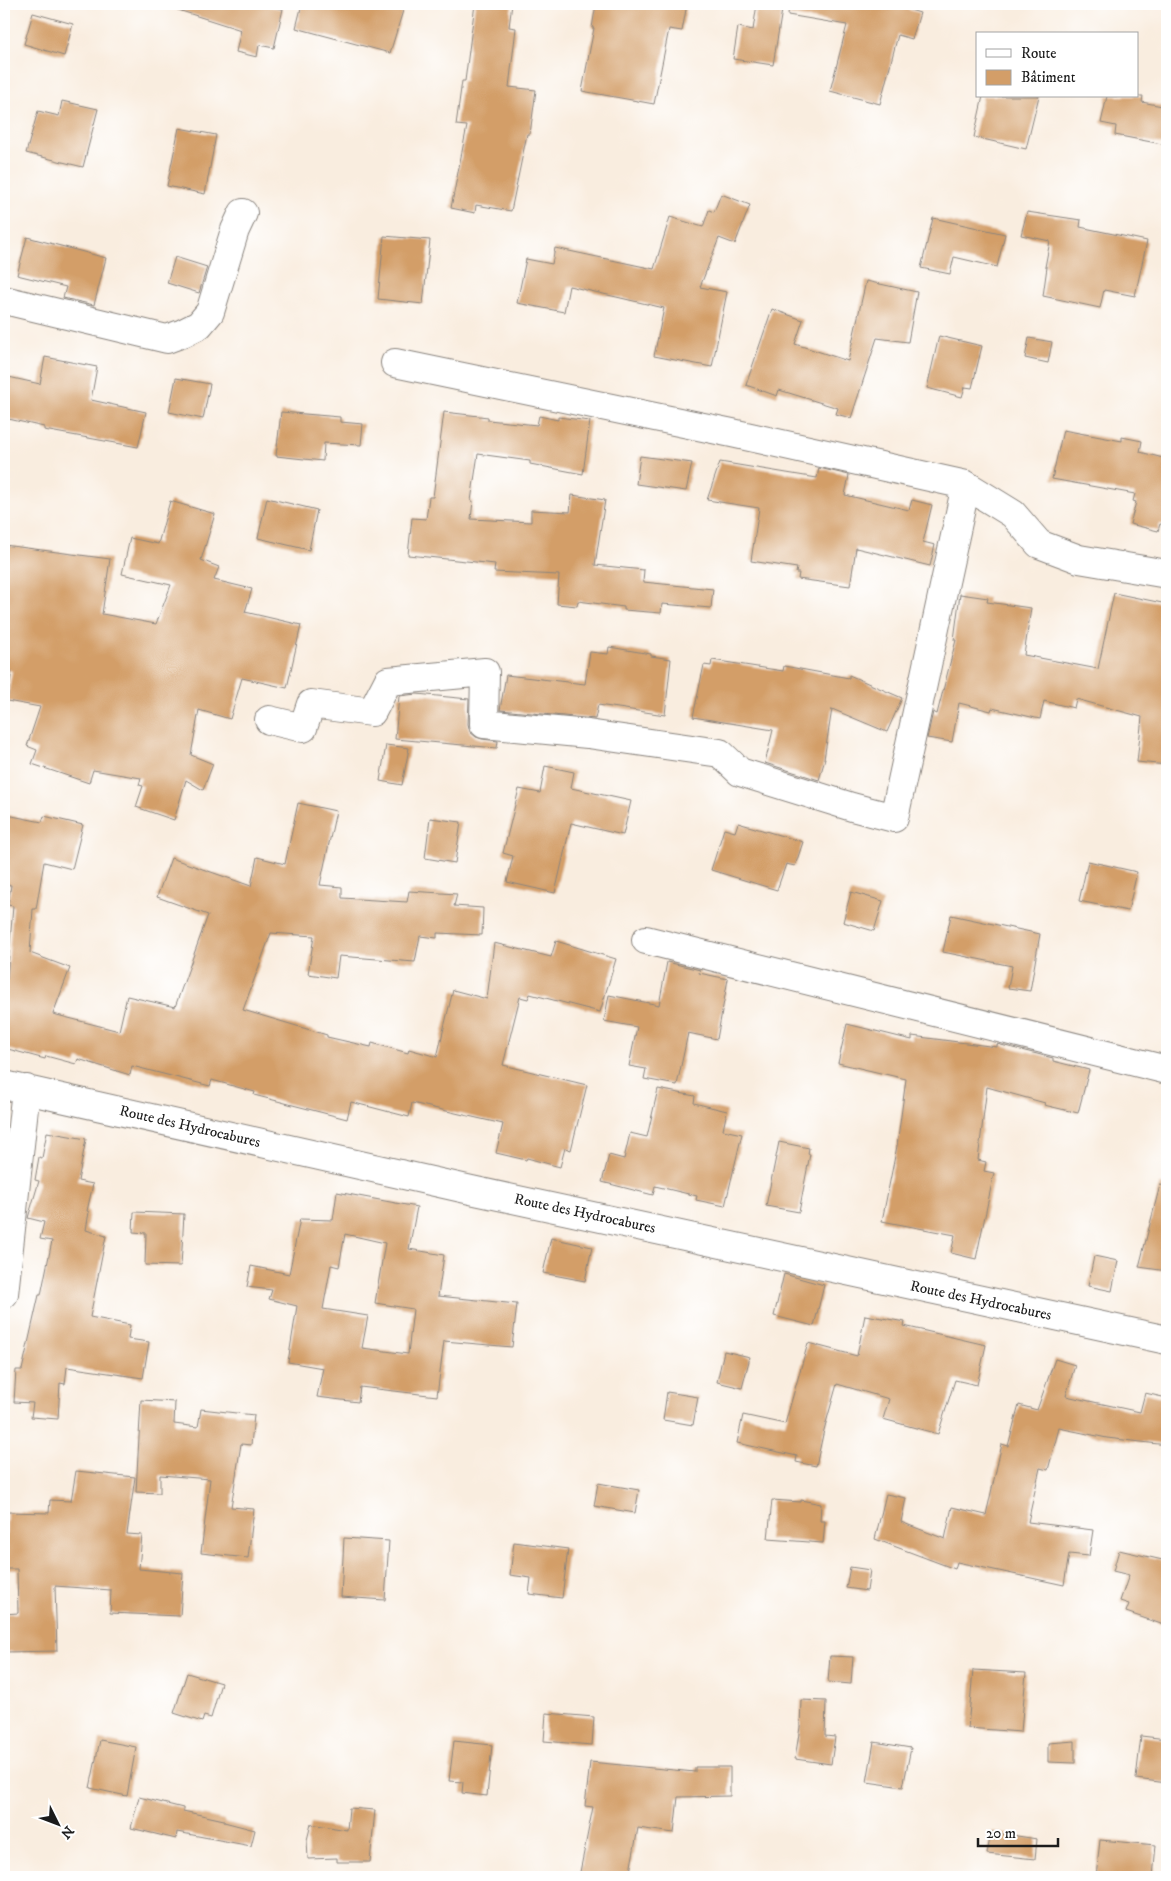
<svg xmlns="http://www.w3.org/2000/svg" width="1171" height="1881" font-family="'IM FELL DW Pica',serif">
<rect width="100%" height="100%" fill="#fff"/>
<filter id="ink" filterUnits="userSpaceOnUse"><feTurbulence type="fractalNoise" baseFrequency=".02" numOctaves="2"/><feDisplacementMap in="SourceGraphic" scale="10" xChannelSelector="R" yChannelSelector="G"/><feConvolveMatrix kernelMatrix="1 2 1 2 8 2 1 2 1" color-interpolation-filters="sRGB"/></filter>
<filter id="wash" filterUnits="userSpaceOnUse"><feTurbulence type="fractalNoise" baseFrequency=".0096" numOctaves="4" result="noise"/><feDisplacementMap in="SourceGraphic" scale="20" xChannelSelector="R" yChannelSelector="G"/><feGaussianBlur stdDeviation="1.12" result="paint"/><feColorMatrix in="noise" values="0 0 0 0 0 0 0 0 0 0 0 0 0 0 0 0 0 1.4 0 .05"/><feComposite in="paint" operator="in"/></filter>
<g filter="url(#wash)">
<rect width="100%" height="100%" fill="#f9eddf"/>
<g id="blocks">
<path fill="#d39e68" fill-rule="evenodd" d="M 173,4 L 257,4 L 283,9 L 274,48 L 259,45 L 257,57 L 236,52 L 241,30 L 172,8 Z
M 302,4 L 405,4 L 390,53 L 296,28 Z
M 475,4 L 512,4 L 509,27 L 516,28 L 509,87 L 536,90 L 530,134 L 527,134 L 511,211 L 476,205 L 475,213 L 451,208 L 467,126 L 456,125 L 462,81 L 465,81 Z
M 596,4 L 687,4 L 682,31 L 669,29 L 654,104 L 582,91 L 594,28 L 592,28 Z
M 757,4 L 783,4 L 773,65 L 733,59 L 738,27 L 753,30 Z
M 789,4 L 890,4 L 920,13 L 912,39 L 898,35 L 880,104 L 830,91 L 847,25 L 788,15 Z
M 33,13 L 73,24 L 64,56 L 24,44 Z
M 983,96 L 1039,96 L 1026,149 L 974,137 Z
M 1107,96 L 1143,96 L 1142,102 L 1167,107 L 1167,145 L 1115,135 L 1116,126 L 1101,123 Z
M 62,101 L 98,109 L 83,167 L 26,153 L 38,111 L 59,116 Z
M 179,128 L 216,135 L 205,194 L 167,186 Z
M 721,194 L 750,205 L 735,244 L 719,238 L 700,287 L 727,292 L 712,367 L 654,356 L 664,308 L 569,286 L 564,312 L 517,303 L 526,259 L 552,264 L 555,248 L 654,269 L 670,217 L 703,227 L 709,210 L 714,212 Z
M 1027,212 L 1081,220 L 1080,227 L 1147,241 L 1135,296 L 1104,290 L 1100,308 L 1043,296 L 1047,267 L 1045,267 L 1050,241 L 1021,235 Z
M 933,218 L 1005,234 L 997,267 L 954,257 L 950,274 L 921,268 Z
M 384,236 L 430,240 L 423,304 L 378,299 Z
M 27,237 L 106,258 L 94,305 L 63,298 L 66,287 L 17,275 Z
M 175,257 L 207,267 L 199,293 L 167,283 Z
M 866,281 L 917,292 L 908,342 L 877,338 L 851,418 L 836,414 L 838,408 L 779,390 L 777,396 L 746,385 L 772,309 L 803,320 L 795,344 L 848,361 Z
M 939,336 L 982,346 L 972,388 L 965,387 L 962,397 L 927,388 Z
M 1029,338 L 1052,342 L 1048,363 L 1025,358 Z
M 45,357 L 97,367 L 91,400 L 146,412 L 138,447 L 44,430 L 44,427 L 4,418 L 4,376 L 40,384 Z
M 176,378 L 210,384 L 203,419 L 169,412 Z
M 281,412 L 340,417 L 340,422 L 363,424 L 361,445 L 324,443 L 323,461 L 276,456 Z
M 444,412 L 488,417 L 488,420 L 537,425 L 539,416 L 558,420 L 558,417 L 590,421 L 583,474 L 530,464 L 530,461 L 478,454 L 471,501 L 473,501 L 471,519 L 531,522 L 531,510 L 570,512 L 572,495 L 605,500 L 595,565 L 644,570 L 643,582 L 713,589 L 711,608 L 662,604 L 661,613 L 624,610 L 624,607 L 578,601 L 577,606 L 557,604 L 559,575 L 494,572 L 495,564 L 408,555 L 412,518 L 426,519 L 429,497 L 433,497 Z
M 1063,430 L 1122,441 L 1122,437 L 1142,441 L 1140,452 L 1167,459 L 1167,525 L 1160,524 L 1158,531 L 1130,524 L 1136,502 L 1133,501 L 1135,494 L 1052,479 Z
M 640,456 L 692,463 L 686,491 L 636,484 Z
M 720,462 L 817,478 L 819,468 L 849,475 L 845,495 L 909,510 L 912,500 L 932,505 L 923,542 L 935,545 L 930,566 L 856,548 L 850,586 L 798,579 L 799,573 L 796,573 L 797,568 L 751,561 L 759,508 L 707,500 Z
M 267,498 L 317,510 L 309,550 L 258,538 Z
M 170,501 L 215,514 L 201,560 L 219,567 L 214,580 L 252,589 L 245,612 L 301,625 L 287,688 L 242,678 L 230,719 L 199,710 L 191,755 L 213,764 L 203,790 L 186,780 L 174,820 L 136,807 L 143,786 L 139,785 L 141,778 L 93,770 L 89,783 L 32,764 L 37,750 L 27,746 L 40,707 L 7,701 L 12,671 L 4,669 L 4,545 L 110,559 L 102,614 L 156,624 L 171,585 L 122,574 L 130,538 L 158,544 Z
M 1114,593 L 1167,604 L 1167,765 L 1137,762 L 1142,717 L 1076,699 L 1074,708 L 1044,701 L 1040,719 L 992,708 L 991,711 L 959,703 L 952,742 L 927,738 L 933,712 L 937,714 L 956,640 L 954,640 L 960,594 L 988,598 L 987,602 L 1031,608 L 1024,655 L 1098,669 Z
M 609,647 L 651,654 L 651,656 L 671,659 L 665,715 L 598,705 L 595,719 L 500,710 L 506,675 L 585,684 L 590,652 L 608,654 Z
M 712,660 L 783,671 L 784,666 L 849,678 L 849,675 L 902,698 L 887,732 L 832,709 L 824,759 L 825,759 L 819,780 L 765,763 L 773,730 L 693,717 L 704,665 L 711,666 Z
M 417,694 L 469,699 L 468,724 L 470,732 L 476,737 L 482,739 L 498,741 L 497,748 L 395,739 L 399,696 Z
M 386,745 L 409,748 L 402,785 L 380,781 Z
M 545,766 L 574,772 L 571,788 L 631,801 L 623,835 L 571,823 L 555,893 L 507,882 L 513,856 L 503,853 L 519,789 L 540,793 Z
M 298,803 L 336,811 L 320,885 L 342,887 L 342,898 L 407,902 L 409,891 L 457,894 L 454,906 L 483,908 L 482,935 L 437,933 L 437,938 L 420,936 L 415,962 L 339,956 L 336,978 L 308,974 L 314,936 L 271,933 L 243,1010 L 327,1035 L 327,1037 L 371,1047 L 372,1043 L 408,1053 L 409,1049 L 437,1057 L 453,990 L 487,999 L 494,943 L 551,957 L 556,941 L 616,959 L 600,1012 L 530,994 L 528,999 L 520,997 L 503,1065 L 587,1085 L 571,1150 L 565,1148 L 560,1167 L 527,1158 L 526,1160 L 496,1153 L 503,1124 L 412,1103 L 409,1117 L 351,1102 L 347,1119 L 254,1095 L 255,1092 L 212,1080 L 210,1086 L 132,1066 L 130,1075 L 78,1059 L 76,1064 L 46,1056 L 45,1059 L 4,1048 L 4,979 L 7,979 L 13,906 L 8,905 L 11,885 L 4,884 L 4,830 L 7,815 L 42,822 L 44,816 L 83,825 L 72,869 L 44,862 L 36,909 L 33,909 L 30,953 L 70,968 L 53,1014 L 119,1031 L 127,996 L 175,1007 L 208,915 L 157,897 L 171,858 L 251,886 L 257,857 L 285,864 Z
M 430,818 L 461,822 L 455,863 L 425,858 Z
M 738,823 L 803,842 L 795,866 L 786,864 L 777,890 L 711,870 L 724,829 L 735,832 Z
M 1088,861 L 1137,872 L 1128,911 L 1079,901 Z
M 851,892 L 883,901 L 874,931 L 843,922 Z
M 951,915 L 1040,934 L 1030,991 L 1008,988 L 1012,966 L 943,952 Z
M 667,962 L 700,970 L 699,973 L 728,979 L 717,1039 L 688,1033 L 677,1085 L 644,1079 L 646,1069 L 629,1066 L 637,1027 L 604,1021 L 609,995 L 659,1005 Z
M 847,1024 L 912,1040 L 912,1036 L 997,1047 L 997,1044 L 1053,1058 L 1053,1061 L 1089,1070 L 1078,1113 L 1044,1105 L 1045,1103 L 987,1087 L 978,1160 L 986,1162 L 984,1171 L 994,1173 L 976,1259 L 951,1253 L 955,1235 L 882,1221 L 897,1146 L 906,1079 L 838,1063 Z
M 658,1089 L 695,1096 L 694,1103 L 727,1111 L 723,1130 L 742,1134 L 725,1206 L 696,1200 L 697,1196 L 655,1186 L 653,1195 L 602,1182 L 609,1155 L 624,1159 L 630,1133 L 647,1137 Z
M 47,1132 L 86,1139 L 78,1181 L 93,1184 L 87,1211 L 89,1212 L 86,1230 L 106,1236 L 90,1317 L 130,1325 L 128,1339 L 149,1342 L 143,1378 L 67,1367 L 65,1384 L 60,1383 L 58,1419 L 31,1417 L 33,1403 L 14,1402 L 16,1370 L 22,1370 L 39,1295 L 41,1295 L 52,1241 L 40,1239 L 44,1222 L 28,1218 L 39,1181 L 35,1180 L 39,1157 L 42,1158 Z
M 779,1142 L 809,1148 L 808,1154 L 810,1154 L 799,1212 L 766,1206 Z
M 1160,1185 L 1167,1186 L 1167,1271 L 1139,1267 Z
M 337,1192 L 417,1207 L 409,1249 L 444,1255 L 438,1296 L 517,1304 L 512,1347 L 444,1341 L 437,1396 L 360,1387 L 358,1402 L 317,1397 L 323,1368 L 288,1362 L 297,1306 L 269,1299 L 272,1290 L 247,1287 L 251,1266 L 289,1274 L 300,1219 L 333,1220 ZM 345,1234 L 385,1243 L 375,1303 L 413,1309 L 408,1354 L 362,1348 L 368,1316 L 323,1309 L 331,1265 L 339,1267 Z
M 134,1212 L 184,1214 L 181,1266 L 145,1265 L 146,1233 L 133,1232 Z
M 551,1238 L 592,1247 L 585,1281 L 543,1273 Z
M 1094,1256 L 1118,1261 L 1112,1291 L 1088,1286 Z
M 784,1274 L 824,1285 L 814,1326 L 774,1316 Z
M 865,1315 L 905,1322 L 904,1326 L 986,1345 L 977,1385 L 955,1380 L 938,1434 L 883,1419 L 889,1399 L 837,1384 L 824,1430 L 816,1466 L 796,1462 L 797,1456 L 737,1443 L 743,1415 L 785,1424 L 808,1343 L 857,1356 Z
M 724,1351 L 750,1357 L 742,1388 L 717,1382 Z
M 1055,1359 L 1075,1365 L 1066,1396 L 1140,1412 L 1145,1393 L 1167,1398 L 1167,1445 L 1107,1438 L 1059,1428 L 1048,1470 L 1040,1468 L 1028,1522 L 1093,1530 L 1089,1556 L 1069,1554 L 1064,1585 L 957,1562 L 955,1569 L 875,1539 L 886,1494 L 906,1498 L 901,1522 L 945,1539 L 952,1507 L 986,1515 L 1002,1444 L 1008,1446 L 1019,1405 L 1037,1410 Z
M 667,1392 L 698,1397 L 693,1425 L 663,1420 Z
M 141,1400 L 175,1402 L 174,1424 L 198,1427 L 201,1409 L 254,1415 L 251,1445 L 241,1444 L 231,1507 L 254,1509 L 248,1558 L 201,1553 L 210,1479 L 160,1475 L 160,1493 L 136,1492 Z
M 76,1471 L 135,1477 L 127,1534 L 142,1535 L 139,1569 L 183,1573 L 180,1616 L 110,1613 L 111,1590 L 55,1586 L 57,1651 L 4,1652 L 4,1614 L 18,1613 L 17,1569 L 4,1569 L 4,1541 L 6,1541 L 7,1512 L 49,1513 L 50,1500 L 71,1501 Z
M 598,1483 L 639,1490 L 635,1513 L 594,1506 Z
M 772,1500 L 801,1502 L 801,1500 L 821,1504 L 820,1521 L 825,1521 L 823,1543 L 768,1539 Z
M 344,1538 L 389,1541 L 385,1600 L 341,1597 Z
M 514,1542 L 568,1549 L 562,1598 L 529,1594 L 531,1578 L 510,1575 Z
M 1119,1550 L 1167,1561 L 1167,1626 L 1126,1612 L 1129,1604 L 1120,1601 L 1129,1575 L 1113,1571 Z
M 850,1567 L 870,1570 L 867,1591 L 846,1588 Z
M 830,1656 L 853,1657 L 851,1684 L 828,1682 Z
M 973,1670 L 1026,1673 L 1021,1732 L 968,1728 Z
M 187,1673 L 221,1683 L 211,1718 L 204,1716 L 202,1722 L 174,1713 Z
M 801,1700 L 826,1701 L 825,1736 L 835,1737 L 831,1764 L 795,1759 L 800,1727 Z
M 546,1713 L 594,1717 L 592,1745 L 544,1741 Z
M 1141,1736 L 1167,1739 L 1167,1783 L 1136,1779 Z
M 100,1740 L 136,1747 L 127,1796 L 90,1788 Z
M 454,1741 L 492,1745 L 487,1796 L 462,1793 L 463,1782 L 449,1781 Z
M 1075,1741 L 1075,1763 L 1048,1762 L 1048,1743 Z
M 874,1742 L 911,1748 L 903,1787 L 867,1782 Z
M 590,1762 L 695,1772 L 695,1767 L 730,1767 L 730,1796 L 678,1797 L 674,1833 L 638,1828 L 629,1877 L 579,1877 L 593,1807 L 585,1806 Z
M 139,1797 L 183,1808 L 183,1811 L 224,1820 L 224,1822 L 255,1830 L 251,1846 L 177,1832 L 176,1839 L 131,1828 Z
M 349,1808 L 375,1810 L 370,1862 L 337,1862 L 337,1858 L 308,1859 L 307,1840 L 311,1824 L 347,1830 Z
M 991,1832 L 1037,1839 L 1035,1859 L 987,1854 Z
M 1100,1840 L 1156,1845 L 1153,1877 L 1096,1877 Z"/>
</g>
</g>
<g filter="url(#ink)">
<use href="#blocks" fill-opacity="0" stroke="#8a847e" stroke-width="1"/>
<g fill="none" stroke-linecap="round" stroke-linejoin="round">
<g stroke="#8a847e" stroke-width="30">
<path id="minor" d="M 4,300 L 167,339 L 183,333 L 199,325 L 210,312 L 235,230 L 243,213
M 395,363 L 732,433 L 966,485 L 1013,514 L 1039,544 L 1079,559 L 1167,574
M 269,720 L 303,728 L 311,704 L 372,712 L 388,681 L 485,672 L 484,724 L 588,734 L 720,753 L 740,772 L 852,807 L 894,818 L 966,485
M 646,940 L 1167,1070
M 4,1085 L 471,1190 L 1167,1340
M 4,1294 L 26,1089"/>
</g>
<use href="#minor" stroke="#fff" stroke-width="28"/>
</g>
</g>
<g text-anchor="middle" stroke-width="4" stroke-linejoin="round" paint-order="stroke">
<g font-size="15" fill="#1c1c1c" stroke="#fff">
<text transform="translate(190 1126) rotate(13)" y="5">Route des Hydrocabures</text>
<text transform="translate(585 1213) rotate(12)" y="5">Route des Hydrocabures</text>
<text transform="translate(981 1300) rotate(12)" y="5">Route des Hydrocabures</text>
</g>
</g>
<rect width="1171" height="1881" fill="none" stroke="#fff" stroke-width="20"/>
<rect x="976" y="32" width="162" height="65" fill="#ffffff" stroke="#a4a4a4"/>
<rect x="986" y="49" width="25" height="8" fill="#ffffff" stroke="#a4a4a4"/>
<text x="1021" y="58" font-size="15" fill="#1c1c1c">Route</text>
<rect x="986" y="70" width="25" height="15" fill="#d39e68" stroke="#a4a4a4"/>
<text x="1021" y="82" font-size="15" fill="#1c1c1c">Bâtiment</text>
<g transform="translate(58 1824) rotate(132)" stroke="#ffffff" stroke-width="4" paint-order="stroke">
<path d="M0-4L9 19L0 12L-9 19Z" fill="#1c1c1c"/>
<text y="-8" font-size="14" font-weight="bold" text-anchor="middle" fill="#1c1c1c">N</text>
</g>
<path d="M978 1838v8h80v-8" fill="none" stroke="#1c1c1c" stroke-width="2.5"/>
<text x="986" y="1838" font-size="15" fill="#1c1c1c" stroke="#ffffff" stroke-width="4" paint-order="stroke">20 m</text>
</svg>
